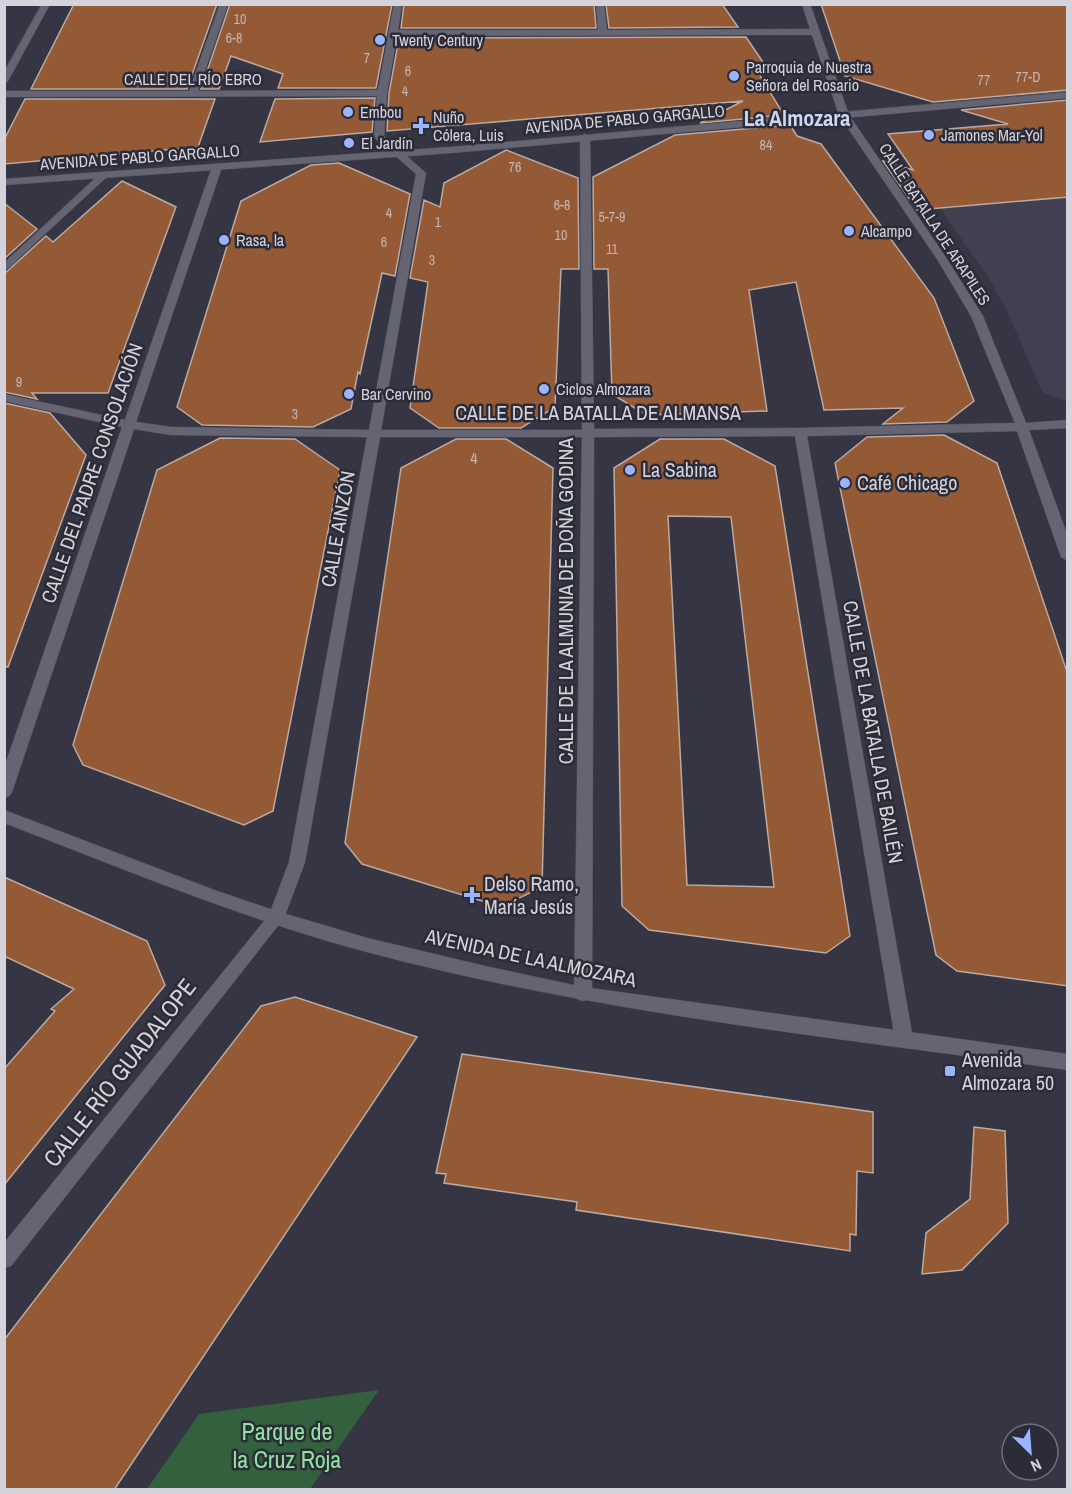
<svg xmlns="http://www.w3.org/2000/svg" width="1072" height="1494" font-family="'Archivo Narrow',sans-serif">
<rect width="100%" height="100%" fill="#363543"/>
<path fill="#413f52" d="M 1067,119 L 1067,401 L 1042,392 L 1007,311 L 988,277 L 888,134 Z"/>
<path fill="#33603d" d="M 379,1390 L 310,1489 L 147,1489 L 199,1414 Z"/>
<path fill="#945a35" stroke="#bbaaa1" stroke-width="1.5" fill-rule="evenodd" d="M 74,4 L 217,4 L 187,89 L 31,89 Z
M 230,4 L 392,4 L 376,88 L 278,88 L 283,74 L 231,56 L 219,89 L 201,89 Z
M 404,4 L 594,4 L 596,28 L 401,28 Z
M 606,4 L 722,4 L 738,27 L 609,28 Z
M 821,4 L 1068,4 L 1068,90 L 933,102 L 845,76 Z
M 746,37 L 767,68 L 756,69 L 784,115 L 700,123 L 743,101 L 387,131 L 389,93 L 399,38 Z
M 375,98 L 372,132 L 260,142 L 275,99 Z
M 25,99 L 215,99 L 198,147 L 4,164 L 4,140 Z
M 1068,100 L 1068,197 L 917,210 L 883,161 L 913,170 L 888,134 L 1008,124 L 961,110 Z
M 790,125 L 797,136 L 821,144 L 934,298 L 974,401 L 947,422 L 883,424 L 903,408 L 824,410 L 796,282 L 749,290 L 767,411 L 646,415 L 612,394 L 608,269 L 594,269 L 593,177 L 675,135 Z
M 506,150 L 578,178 L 579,269 L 561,269 L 555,407 L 521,428 L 439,428 L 410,408 L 428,282 L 410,278 L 424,200 L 440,207 L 444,183 Z
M 339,163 L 410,194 L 395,276 L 382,273 L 360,374 L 358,372 L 351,409 L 313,427 L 202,425 L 177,407 L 241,201 L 311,165 Z
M 122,181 L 176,207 L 108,393 L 32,393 L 37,399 L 4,392 L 4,274 L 46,236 L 53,242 Z
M 4,203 L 37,229 L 4,259 Z
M 4,403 L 50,413 L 86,455 L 8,667 L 4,666 Z
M 944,435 L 997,463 L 1068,675 L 1068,986 L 957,971 L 936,955 L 835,463 L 867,437 Z
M 220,438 L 295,439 L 340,470 L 273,811 L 244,825 L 83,765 L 73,745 L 157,470 Z
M 456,439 L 506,439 L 553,468 L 542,887 L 507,904 L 505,908 L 494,911 L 495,905 L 362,864 L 345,843 L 401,468 Z
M 660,439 L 724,439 L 775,466 L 850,936 L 826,953 L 649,930 L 622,906 L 614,468 ZM 668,516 L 731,517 L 774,887 L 687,885 Z
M 4,877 L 147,941 L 165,985 L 4,1185 L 4,1069 L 55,1011 L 51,1009 L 74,989 L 4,956 Z
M 295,997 L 417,1037 L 114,1490 L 4,1490 L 4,1340 L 261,1006 Z
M 462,1054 L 873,1112 L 873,1173 L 857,1171 L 856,1235 L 850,1234 L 850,1251 L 576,1210 L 577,1202 L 444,1183 L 446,1174 L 436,1173 Z
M 974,1127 L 1005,1131 L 1008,1223 L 962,1270 L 922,1274 L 926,1233 L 970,1199 Z"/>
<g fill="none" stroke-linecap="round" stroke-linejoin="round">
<g stroke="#55545f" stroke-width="1">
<path id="minor" d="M 42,4 L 50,4 L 8,81 L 4,84 L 4,72 Z
M 220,4 L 228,4 L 198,91 L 378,90 L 394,4 L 402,4 L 398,30 L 598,30 L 596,4 L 604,4 L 607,30 L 810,29 L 802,4 L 810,4 L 849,115 L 947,259 L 983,316 L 1026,423 L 1068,420 L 1068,428 L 1029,430 L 1068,537 L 1068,561 L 1061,557 L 1017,431 L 807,436 L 913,1039 L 910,1044 L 904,1047 L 898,1044 L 895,1039 L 795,436 L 594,437 L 592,994 L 589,999 L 583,1001 L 577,999 L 574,994 L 582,437 L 380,437 L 305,862 L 284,918 L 11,1266 L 4,1268 L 4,1243 L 269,915 L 289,862 L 367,437 L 171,435 L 134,429 L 12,792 L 9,796 L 4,798 L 4,768 L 122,427 L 4,401 L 4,394 L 125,420 L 212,167 L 217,164 L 222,167 L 136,422 L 171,427 L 369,430 L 416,174 L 374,137 L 377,96 L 4,97 L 4,91 L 189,91 ZM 812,35 L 839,115 L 937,259 L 971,316 L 1015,423 L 800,428 L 594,429 L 590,137 L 585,134 L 580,137 L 582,430 L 381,430 L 426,173 L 384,136 L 387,93 L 397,36 Z
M 102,172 L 110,174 L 4,272 L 4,263 Z"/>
</g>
<g stroke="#55545f" stroke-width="1">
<path id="tertiary" d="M 1068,92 L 1068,98 L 451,153 L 4,185 L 4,179 L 451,147 Z
M 4,810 L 217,891 L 276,911 L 367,938 L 485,966 L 583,987 L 1068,1054 L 1068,1070 C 833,1037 596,1013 367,952 C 243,919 124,869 4,823 Z"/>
</g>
<use href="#minor" fill="#656473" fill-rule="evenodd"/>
<use href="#tertiary" fill="#656473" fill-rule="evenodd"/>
</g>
<g fill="#9ab5fd" stroke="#2c2b38" stroke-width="2">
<circle cx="380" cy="40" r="6"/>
<circle cx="734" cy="76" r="6"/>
<circle cx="348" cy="112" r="6"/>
<path d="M418 117h6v6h6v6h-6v6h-6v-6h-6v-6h6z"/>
<circle cx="929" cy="135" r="6"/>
<circle cx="349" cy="143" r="6"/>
<circle cx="849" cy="231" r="6"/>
<circle cx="224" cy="240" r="6"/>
<circle cx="544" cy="389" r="6"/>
<circle cx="349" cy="394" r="6"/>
<circle cx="630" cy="470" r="6"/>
<circle cx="845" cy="483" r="6"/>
<path d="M469 886h6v6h6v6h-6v6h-6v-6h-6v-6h6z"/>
<rect x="944" y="1065" width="12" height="12" rx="3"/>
</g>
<g text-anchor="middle" stroke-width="5" stroke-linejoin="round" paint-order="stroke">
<g font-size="14" fill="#c4b5b2">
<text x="240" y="24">10</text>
<text x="234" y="43">6-8</text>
<text x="367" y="63">7</text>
<text x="408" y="76">6</text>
<text x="1028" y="82">77-D</text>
<text x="984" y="85">77</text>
<text x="405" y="96">4</text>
<text x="766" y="150">84</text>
<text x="515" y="172">76</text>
<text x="562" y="210">6-8</text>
<text x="389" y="218">4</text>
<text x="612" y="222">5-7-9</text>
<text x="438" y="227">1</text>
<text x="561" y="240">10</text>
<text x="384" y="247">6</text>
<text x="612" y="254">11</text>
<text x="432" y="265">3</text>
<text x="19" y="387">9</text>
<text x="295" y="419">3</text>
</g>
<g font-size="16" fill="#d4d3dc" stroke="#2c2b38" text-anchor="start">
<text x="392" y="46">Twenty Century</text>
<text x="746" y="73">Parroquia de Nuestra<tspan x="746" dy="18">Señora del Rosario</tspan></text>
<text x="360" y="118">Embou</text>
<text x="433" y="123">Nuño<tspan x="433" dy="18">Cólera, Luis</tspan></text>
<text x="941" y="141">Jamones Mar-Yol</text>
<text x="361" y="149">El Jardín</text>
<text x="861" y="237">Alcampo</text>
<text x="236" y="246">Rasa, la</text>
<text x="556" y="395">Ciclos Almozara</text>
<text x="361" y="400">Bar Cervino</text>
</g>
<g font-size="16" fill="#d4d3dc" stroke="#2c2b38">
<text x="193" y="85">CALLE DEL RÍO EBRO</text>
<text transform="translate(625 119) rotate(-5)" y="6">AVENIDA DE PABLO GARGALLO</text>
<text transform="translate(140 157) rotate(-4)" y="6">AVENIDA DE PABLO GARGALLO</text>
<text transform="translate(935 224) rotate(57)" y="6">CALLE BATALLA DE ARAPILES</text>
</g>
<g font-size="16" fill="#c4b5b2">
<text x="474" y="464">4</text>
</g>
<g font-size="20" fill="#d4d3dc" stroke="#2c2b38">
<text x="598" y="420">CALLE DE LA BATALLA DE ALMANSA</text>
<text transform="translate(92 473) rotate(-71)" y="7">CALLE DEL PADRE CONSOLACIÓN</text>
<text transform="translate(338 529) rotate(-80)" y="7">CALLE AINZÓN</text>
<text transform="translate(566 601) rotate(-90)" y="7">CALLE DE LA ALMUNIA DE DOÑA GODINA</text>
<text transform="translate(873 732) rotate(80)" y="7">CALLE DE LA BATALLA DE BAILÉN</text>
<text transform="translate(531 958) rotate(12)" y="7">AVENIDA DE LA ALMOZARA</text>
</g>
<g font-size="20" fill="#d4d3dc" stroke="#2c2b38" text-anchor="start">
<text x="642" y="477">La Sabina</text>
<text x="857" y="490">Café Chicago</text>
<text x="484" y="891">Delso Ramo,<tspan x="484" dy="23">María Jesús</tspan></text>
<text x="962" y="1067">Avenida<tspan x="962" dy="23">Almozara 50</tspan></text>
</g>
<g font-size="22" font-weight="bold" fill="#ccd7f3" stroke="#2c2b38">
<text x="797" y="126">La Almozara</text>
</g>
<g font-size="24" fill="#d4d3dc" stroke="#2c2b38">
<text transform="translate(120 1073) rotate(-52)" y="8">CALLE RÍO GUADALOPE</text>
</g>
<g font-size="24" fill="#90e2a0" stroke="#2c2b38">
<text x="287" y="1440">Parque de<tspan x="287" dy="28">la Cruz Roja</tspan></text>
</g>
</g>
<rect width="1072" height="1494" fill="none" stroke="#d4d3dc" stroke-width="12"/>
<g transform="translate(1030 1452) rotate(155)"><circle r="28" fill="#2c2b38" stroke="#6f6e7a" stroke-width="1.5"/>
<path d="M0-4.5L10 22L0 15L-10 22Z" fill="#9ab5fd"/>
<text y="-9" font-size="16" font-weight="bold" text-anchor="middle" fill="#d4d3dc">N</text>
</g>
</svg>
